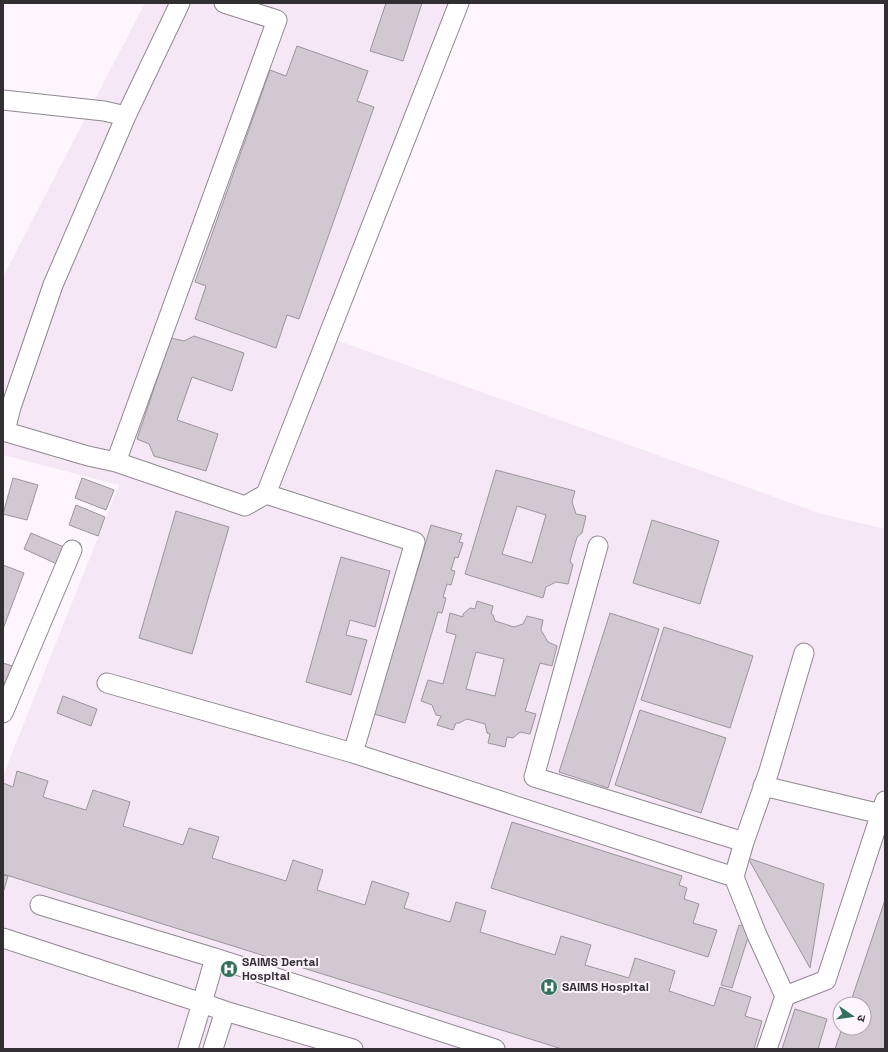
<svg xmlns="http://www.w3.org/2000/svg" width="888" height="1052" font-family="'Space Grotesk','Noto Sans Devanagari',sans-serif">
<rect width="100%" height="100%" fill="#fef5ff"/>
<path fill="#f5e7f6" fill-rule="evenodd" d="M 145,3 L 463,3 L 325,336 L 822,514 L 885,529 L 885,1049 L 3,1049 L 3,776 L 119,485 L 3,455 L 3,277 ZM 840,1004 L 864,1004 L 864,1028 L 840,1028 Z"/>
<path fill="#d1c8d2" stroke="#9c949d" fill-rule="evenodd" d="M 386,3 L 422,3 L 403,61 L 370,51 Z
M 297,46 L 368,71 L 357,101 L 374,107 L 299,319 L 287,315 L 276,348 L 195,319 L 206,286 L 195,282 L 270,70 L 286,76 Z
M 194,336 L 244,353 L 232,391 L 192,377 L 177,420 L 218,434 L 206,471 L 154,456 L 149,444 L 137,439 L 171,338 L 184,341 Z
M 496,470 L 575,491 L 572,502 L 576,514 L 586,516 L 582,533 L 577,537 L 570,561 L 573,565 L 568,584 L 556,582 L 546,587 L 543,598 L 465,574 ZM 517,506 L 546,515 L 532,563 L 502,554 Z
M 13,478 L 38,485 L 27,520 L 3,514 Z
M 82,478 L 114,490 L 106,510 L 75,498 Z
M 76,505 L 105,517 L 98,536 L 69,525 Z
M 176,511 L 229,527 L 192,654 L 139,638 Z
M 652,520 L 719,541 L 700,604 L 633,583 Z
M 431,525 L 462,534 L 459,542 L 463,543 L 458,558 L 455,557 L 451,570 L 455,571 L 451,585 L 447,584 L 443,597 L 446,598 L 442,613 L 438,612 L 405,723 L 374,714 Z
M 31,533 L 64,547 L 57,564 L 24,549 Z
M 341,557 L 390,571 L 375,627 L 350,620 L 346,635 L 367,640 L 351,695 L 306,682 Z
M 3,565 L 24,573 L 3,629 Z
M 477,601 L 493,606 L 491,614 L 493,615 L 495,621 L 514,627 L 523,624 L 527,616 L 543,620 L 541,630 L 548,642 L 557,646 L 552,666 L 540,663 L 525,711 L 536,714 L 530,734 L 520,732 L 513,738 L 507,737 L 505,747 L 488,743 L 490,734 L 487,733 L 485,724 L 467,719 L 459,723 L 456,723 L 453,730 L 437,725 L 441,716 L 436,715 L 432,705 L 421,701 L 428,680 L 443,684 L 456,635 L 446,632 L 450,613 L 463,617 L 463,614 L 470,608 L 475,609 ZM 476,652 L 504,659 L 495,696 L 466,689 Z
M 610,613 L 659,629 L 608,788 L 559,772 Z
M 664,627 L 753,656 L 730,728 L 641,700 Z
M 3,663 L 16,667 L 10,684 L 3,682 Z
M 63,696 L 97,709 L 91,726 L 57,713 Z
M 640,710 L 726,738 L 701,813 L 615,785 Z
M 17,771 L 48,781 L 43,797 L 86,810 L 93,790 L 130,802 L 123,826 L 183,845 L 189,828 L 219,837 L 212,858 L 286,881 L 293,860 L 323,870 L 317,890 L 365,905 L 372,881 L 409,893 L 404,908 L 450,922 L 456,902 L 486,911 L 480,932 L 555,955 L 561,936 L 591,945 L 585,965 L 629,978 L 635,958 L 675,971 L 669,991 L 714,1006 L 720,987 L 751,997 L 745,1016 L 762,1021 L 754,1049 L 562,1049 L 3,874 L 3,783 L 13,787 Z
M 512,822 L 682,876 L 679,885 L 687,888 L 684,899 L 699,904 L 693,923 L 717,930 L 708,957 L 491,888 Z
M 748,858 L 824,884 L 810,968 Z
M 3,875 L 8,876 L 3,893 Z
M 885,900 L 885,1049 L 835,1049 L 842,1028 L 864,1028 L 864,1004 L 850,1004 Z
M 739,925 L 751,928 L 732,988 L 721,985 Z
M 795,1009 L 827,1019 L 818,1049 L 782,1049 Z"/>
<g fill="none" stroke-linecap="round" stroke-linejoin="round">
<g stroke="#908890" stroke-width="21">
<path id="minor" d="M 3,100 L 104,111 L 126,116 L 180,3
M 3,431 L 88,456 L 116,462 L 245,506 L 266,494 L 459,3
M 5,431 L 11,407 L 53,285 L 126,116
M 116,462 L 277,20 L 224,3
M 266,494 L 415,542 L 353,753
M 598,546 L 534,777 L 744,842
M 107,683 L 353,753 L 734,877 L 757,935 L 785,996
M 3,713 L 72,550
M 763,786 L 881,814
M 734,877 L 744,842 L 769,771 L 804,653
M 40,905 L 215,958 L 495,1049
M 3,938 L 202,1003 L 188,1049
M 215,958 L 202,1003 L 225,1011 L 353,1049
M 213,1049 L 225,1011
M 767,1049 L 785,996 L 826,980 L 885,801"/>
</g>
<use href="#minor" stroke="#fff" stroke-width="19"/>
</g>
<defs>
<g id="hospital-disc" transform="scale(0.9)"><circle r="9.5" fill="#32705c" stroke="#fef5ff"/><path d="M-5-5h3v3.5h4V-5h3V5h-3V1.5h-4V5h-3Z" fill="#fff"/></g>
</defs>
<g fill-rule="evenodd">
<use href="#hospital-disc" x="229" y="969"/>
<use href="#hospital-disc" x="549" y="987"/>
</g>
<g text-anchor="middle" stroke-width="4" stroke-linejoin="round" paint-order="stroke">
<g font-size="12" font-weight="bold" fill="#322f32" stroke="#fef5ff" text-anchor="start">
<text x="242" y="966">SAIMS Dental<tspan x="242" dy="14">Hospital</tspan></text>
<text x="562" y="991">SAIMS Hospital</text>
</g>
</g>
<rect width="888" height="1052" fill="none" stroke="#322f32" stroke-width="8"/>
<g transform="translate(852 1016) rotate(103)"><circle r="19" fill="#fef5ff" stroke="#aca6ad"/>
<path d="M0-3L7 15L0 10L-7 15Z" fill="#32705c"/>
<text y="-6" font-size="11" font-weight="bold" text-anchor="middle" fill="#322f32">उ</text>
</g>
</svg>
